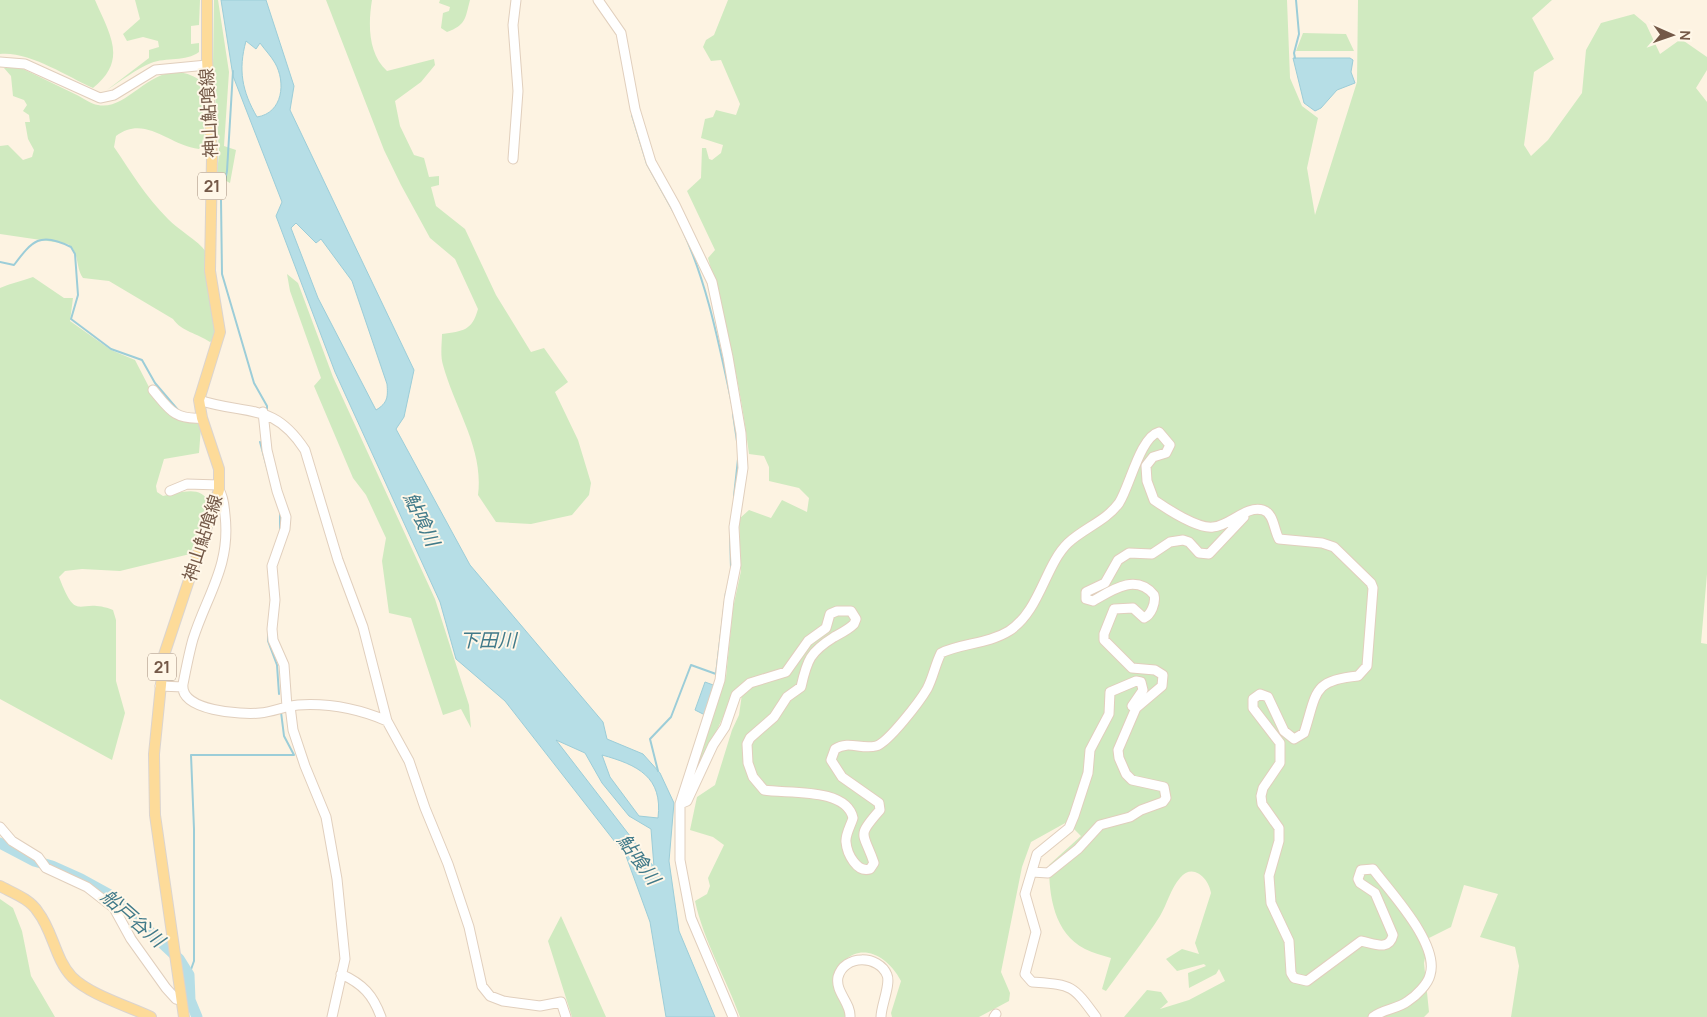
<svg xmlns="http://www.w3.org/2000/svg" width="1707" height="1017" font-family="Manrope,'Noto Sans JP',sans-serif">
<rect width="100%" height="100%" fill="#fdf3e2"/>
<path fill="#d0eac0" d="M 0,0 L 95,0 C 110,35 128,60 93,88 C 66,76 29,51 0,54 Z
M 135,0 L 200,0 L 199,25 L 191,26 L 191,44 L 199,43 L 199,52 C 186,62 166,57 151,63 C 136,69 121,81 107,90 L 149,58 L 149,50 L 159,47 L 158,41 L 143,37 L 127,41 L 123,34 L 140,19 Z
M 214,0 L 218,0 L 229,72 L 224,146 L 236,150 L 230,183 L 217,176 L 219,151 L 213,65 Z
M 326,0 L 372,0 C 368,24 368,54 387,71 L 434,59 L 435,65 L 421,82 L 395,101 L 400,126 L 414,155 L 424,158 L 429,177 L 439,176 L 439,185 L 431,187 L 436,206 L 465,229 L 496,295 L 531,352 L 544,348 L 568,382 L 555,392 L 578,440 L 591,483 L 589,495 L 572,515 L 531,524 L 496,522 L 478,495 C 484,449 455,409 443,365 C 440,355 442,343 442,334 C 463,331 472,331 478,309 L 455,259 L 430,238 L 401,185 L 384,150 Z
M 440,0 L 470,0 C 465,19 466,25 447,32 L 441,28 L 443,13 L 449,11 L 450,7 L 439,3 Z
M 728,0 L 1287,0 L 1290,78 L 1302,106 L 1318,118 L 1307,168 L 1315,215 L 1357,82 L 1358,0 L 1552,0 L 1532,18 L 1554,59 L 1534,72 L 1524,145 L 1531,156 L 1548,140 L 1582,93 L 1586,50 L 1601,23 L 1634,14 L 1646,24 L 1660,54 L 1681,39 L 1707,57 L 1707,70 L 1696,88 L 1707,102 L 1707,574 L 1701,643 L 1707,644 L 1707,1017 L 1511,1017 L 1519,966 L 1515,947 L 1480,937 L 1498,894 L 1464,885 L 1451,927 L 1429,938 L 1424,963 L 1429,1012 L 1424,1017 L 1124,1017 L 1147,990 L 1161,992 L 1168,1002 L 1160,1009 L 1189,1000 L 1225,981 L 1219,969 L 1216,974 L 1189,988 L 1188,973 L 1206,966 L 1204,964 L 1177,971 L 1166,959 L 1182,949 L 1199,954 L 1195,943 L 1211,893 C 1209,879 1193,862 1180,878 C 1171,888 1167,904 1160,916 C 1144,941 1124,966 1106,991 L 1102,989 L 1111,958 C 1102,955 1093,953 1085,949 C 1054,933 1049,896 1049,865 L 1081,836 L 1067,822 L 1031,842 L 1022,867 L 1001,972 L 1010,993 L 1009,1001 L 979,1017 L 892,1017 L 891,1013 L 901,981 C 883,947 846,939 833,982 L 847,1014 L 846,1017 L 740,1017 C 726,978 704,942 695,901 L 707,894 L 710,886 L 708,878 L 724,845 L 713,837 L 690,830 L 697,797 L 715,785 L 732,730 L 739,715 L 742,694 L 732,698 L 687,794 L 685,793 L 726,677 L 733,608 L 741,571 L 739,519 L 749,510 L 771,518 L 782,500 L 807,512 L 809,498 L 799,488 L 769,481 L 769,467 L 764,456 L 749,454 C 741,388 726,322 708,258 L 715,250 L 687,191 L 701,178 L 702,148 L 706,148 L 709,159 L 712,160 L 721,153 L 723,145 L 701,138 L 705,119 L 713,117 L 716,110 L 736,115 L 740,104 L 721,60 L 711,61 L 703,47 L 706,40 L 714,35 Z
M 1303,33 L 1346,34 L 1354,51 L 1296,51 Z
M 8,67 L 21,68 C 40,77 58,86 77,95 C 83,98 91,104 98,105 C 131,112 156,51 200,80 L 205,141 L 199,149 C 168,145 145,114 116,136 L 114,147 C 131,172 146,197 168,219 C 178,230 198,240 206,252 L 216,328 L 213,340 L 210,342 C 197,333 182,332 173,319 L 109,281 L 83,278 C 75,267 80,252 68,244 L 0,234 L 0,146 L 8,145 L 23,160 L 32,157 L 34,150 L 28,139 L 25,122 L 30,122 L 29,115 L 23,111 L 27,105 L 24,100 L 13,96 L 11,76 L 4,68 Z
M 287,274 L 298,283 L 333,377 L 435,599 L 469,705 L 471,728 L 461,709 L 443,715 L 411,618 L 389,613 L 382,561 L 386,538 L 366,495 L 353,478 L 314,386 L 321,378 L 290,291 Z
M 33,277 L 64,298 L 73,298 L 70,321 L 111,350 L 135,360 L 150,389 L 160,402 L 198,421 L 201,427 L 199,453 L 164,459 L 156,486 L 157,492 L 163,496 C 180,493 201,484 209,503 L 190,554 L 120,571 L 82,569 L 65,571 L 59,577 C 78,626 77,596 113,610 L 116,620 L 116,681 L 125,713 L 112,760 L 0,699 L 0,288 C 11,283 22,281 33,277 Z
M 0,899 L 13,908 L 22,931 L 31,976 L 55,1017 L 0,1017 Z
M 561,916 L 606,1017 L 607,1017 L 572,1017 L 548,941 Z"/>
<path fill="#b6dee6" stroke="#9ccdd8" fill-rule="evenodd" d="M 221,0 L 266,0 L 294,86 L 290,110 L 414,370 L 404,417 L 396,429 L 470,565 L 603,722 L 607,739 L 643,754 L 660,773 L 674,803 L 669,861 L 679,931 L 715,1017 L 666,1017 L 650,922 L 626,856 L 505,701 L 456,659 L 440,602 L 335,372 L 276,216 L 282,202 L 233,76 ZM 246,41 L 256,49 L 260,43 C 265,50 271,56 275,63 C 286,82 283,113 257,117 C 242,91 238,70 246,41 ZM 296,223 L 316,243 L 321,239 L 352,281 L 387,384 C 388,396 388,403 376,410 L 318,298 L 291,228 ZM 556,740 L 585,753 L 602,783 L 629,816 L 651,829 L 654,867 ZM 602,755 C 638,765 663,777 658,818 L 639,816 L 610,777 Z
M 1293,58 L 1350,58 L 1353,60 L 1351,72 L 1355,83 L 1337,90 L 1321,108 L 1315,111 L 1304,103 Z
M 705,682 L 716,686 L 705,715 L 695,710 Z"/>
<g fill="none" stroke-linecap="round" stroke-linejoin="round">
<path stroke="#9ccdd8" stroke-width="2" d="M 1295,58 L 1294,53 L 1299,34 L 1296,0
M 233,71 L 227,171 L 221,200 L 222,274 L 254,383 L 267,406 L 267,411
M 632,115 L 647,164 L 677,218
M 683,231 C 708,286 719,345 732,404
M 0,262 L 14,265 C 32,241 40,231 71,247 L 75,254 L 78,295 L 71,319 L 111,349 L 142,360 L 155,383 L 178,410
M 733,414 L 737,441
M 260,442 L 276,500
M 734,496 L 738,459
M 280,511 L 280,529
M 730,531 L 731,568
M 268,634 L 268,641 L 277,665 L 279,694
M 658,771 L 650,739 L 671,717 L 691,665 L 716,674 L 726,592
M 189,975 L 194,961 L 194,829 L 191,755 L 294,755 L 284,736 L 281,712"/>
<path stroke="#b6dee6" stroke-width="11" d="M 0,843 L 34,861 L 52,866 L 81,879 L 112,896 L 179,959 L 189,975 L 190,1000 L 197,1017"/>
<g stroke="#e1cfbd" stroke-width="11">
<path id="minor" d="M 598,0 L 621,33 L 635,109 L 651,162 L 675,205 L 712,282 L 728,357 L 741,433 L 743,468 L 734,527 L 736,565 L 729,600 L 720,680 L 680,804 L 680,860 L 691,918 L 733,1017
M 0,62 L 25,64 L 100,98 L 114,95 L 155,70 L 207,65
M 513,159 L 518,91 L 513,25 L 516,0
M 153,390 C 169,409 174,420 202,418
M 199,400 C 247,416 273,401 305,450 L 338,560 L 363,627 L 387,721 L 409,761 L 425,808 L 448,864 L 469,927 L 482,986 L 490,996 L 503,1001 L 540,1006 L 561,1002 L 566,1017
M 263,412 L 267,450 L 277,491 L 286,517 L 285,529 L 272,566 L 275,600 L 272,629 L 273,640 L 284,665 L 287,707
M 219,490 C 224,498 224,506 225,515 C 231,565 207,595 193,639 C 189,653 186,669 183,684 C 179,711 242,715 260,713 C 273,712 285,706 298,705 C 328,703 359,709 387,721
M 170,491 L 187,484 L 219,485
M 160,686 L 183,687
M 290,706 L 293,730 L 305,766 L 326,817 L 337,879 L 345,959 L 332,1017
M 680,804 L 687,801 L 713,745 L 725,727 L 736,695 L 750,683 L 786,672 L 808,641 L 826,628 L 830,614 L 837,611 L 851,611 L 856,619 L 854,624 C 848,630 841,633 834,637 C 810,652 807,660 801,687 L 787,697 L 774,717 L 750,738 L 747,744 L 748,763 L 753,777 L 764,790 C 787,794 846,787 853,818 C 851,825 845,835 846,842 C 847,854 857,873 870,869 L 874,863 C 864,832 855,838 880,810 L 879,803 L 842,777 L 831,760 L 835,749 C 849,740 861,750 876,746 C 888,743 920,701 927,689 C 933,678 935,665 941,653 C 962,643 988,644 1009,631 C 1040,611 1045,565 1068,543 C 1084,528 1106,521 1119,503 C 1130,486 1140,437 1159,432 L 1170,445 L 1166,453 L 1153,457 L 1146,466 L 1147,481 L 1154,500 C 1167,509 1198,529 1213,527 C 1230,526 1246,505 1263,510 C 1274,513 1274,531 1279,539 L 1322,543 L 1334,547 L 1371,583 L 1373,588 L 1367,666 L 1358,676 C 1312,680 1317,693 1304,733 L 1294,739 L 1284,731 L 1268,697 L 1260,694 L 1253,699 L 1253,708 L 1280,743 L 1280,763 L 1263,788 L 1261,796 L 1262,804 L 1279,828 L 1279,841 L 1269,876 L 1271,903 L 1289,941 L 1291,973 L 1294,978 L 1307,981 L 1361,941 C 1373,943 1389,952 1393,935 L 1375,893 L 1360,883 L 1358,879 L 1361,870 L 1373,869 C 1390,892 1440,944 1430,975 C 1428,984 1416,996 1408,1001 C 1398,1009 1383,1009 1373,1017
M 0,827 L 12,841 L 38,857 L 46,868 L 87,887 L 114,908 L 131,939 L 166,988 L 176,999 L 181,1000
M 1032,872 L 1048,873 L 1078,849 L 1100,825 L 1130,817 L 1141,810 L 1163,802 L 1166,798 L 1164,787 L 1132,780 L 1126,774 L 1119,758 L 1118,750 L 1136,708 L 1162,686 L 1163,675 L 1155,670 L 1132,668 L 1104,640 L 1104,634 L 1114,609 L 1133,608 L 1144,618 C 1151,615 1156,603 1154,595 C 1136,573 1112,590 1093,601 L 1086,599 L 1086,592 L 1105,583 L 1118,560 L 1129,553 L 1152,554 L 1170,542 L 1183,540 L 1189,542 L 1199,553 L 1209,554 L 1244,517
M 341,974 C 363,984 373,995 381,1017
M 850,1017 C 851,1003 835,992 838,977 C 844,954 879,955 887,975 C 891,984 881,1006 881,1017
M 994,1017 L 996,1014
M 1096,1017 C 1072,984 1072,985 1032,982 L 1025,974 L 1036,932 L 1025,894 L 1037,854 L 1069,828 L 1074,816 L 1088,773 L 1090,750 L 1109,714 L 1110,692 L 1136,681 L 1141,682 L 1143,690 L 1132,706"/>
</g>
<g stroke="#dbd4cf" stroke-width="12">
<path id="major" d="M 0,886 C 13,893 30,899 38,912 C 53,931 55,959 72,977 C 90,995 128,1006 151,1017
M 184,1017 L 155,815 L 154,754 L 164,655 L 219,490 L 219,469 L 202,418 L 199,400 L 220,332 L 210,271 L 212,157 L 207,58 L 207,0"/>
</g>
<use href="#minor" stroke="#fff" stroke-width="9"/>
<use href="#major" stroke="#fddb99" stroke-width="10"/>
</g>
<g text-anchor="middle" stroke-width="4" stroke-linejoin="round" paint-order="stroke">
<g fill="#fff7e8" stroke="#9e8878" stroke-width="1">
<rect x="198" y="172.5" width="28" height="27" rx="4"/>
<rect x="148" y="653.5" width="28" height="27" rx="4"/>
</g>
<g font-size="16" font-weight="bold" fill="#745948">
<text x="212" y="192">21</text>
<text x="162" y="673">21</text>
</g>
<g font-size="18" fill="#745948" stroke="#fff7e8">
<text transform="translate(209 113) rotate(-93)" y="6">神山鮎喰線</text>
<text transform="translate(203 538) rotate(-72)" y="6">神山鮎喰線</text>
</g>
<g font-size="19" font-style="italic" fill="#417a89" stroke="#fff7e8">
<text transform="translate(422 519) rotate(65)" y="7">鮎喰川</text>
<text x="488" y="647">下田川</text>
<text transform="translate(639 859) rotate(54)" y="7">鮎喰川</text>
<text transform="translate(133 918) rotate(41)" y="7">船戸谷川</text>
</g>
</g>
<g transform="translate(1672 35) rotate(92)" stroke="#fff7e8" stroke-width="4" paint-order="stroke">
<path d="M0-4L9 19L0 12L-9 19Z" fill="#745948"/>
<text y="-8" font-size="14" font-weight="bold" text-anchor="middle" fill="#745948">N</text>
</g>
</svg>
